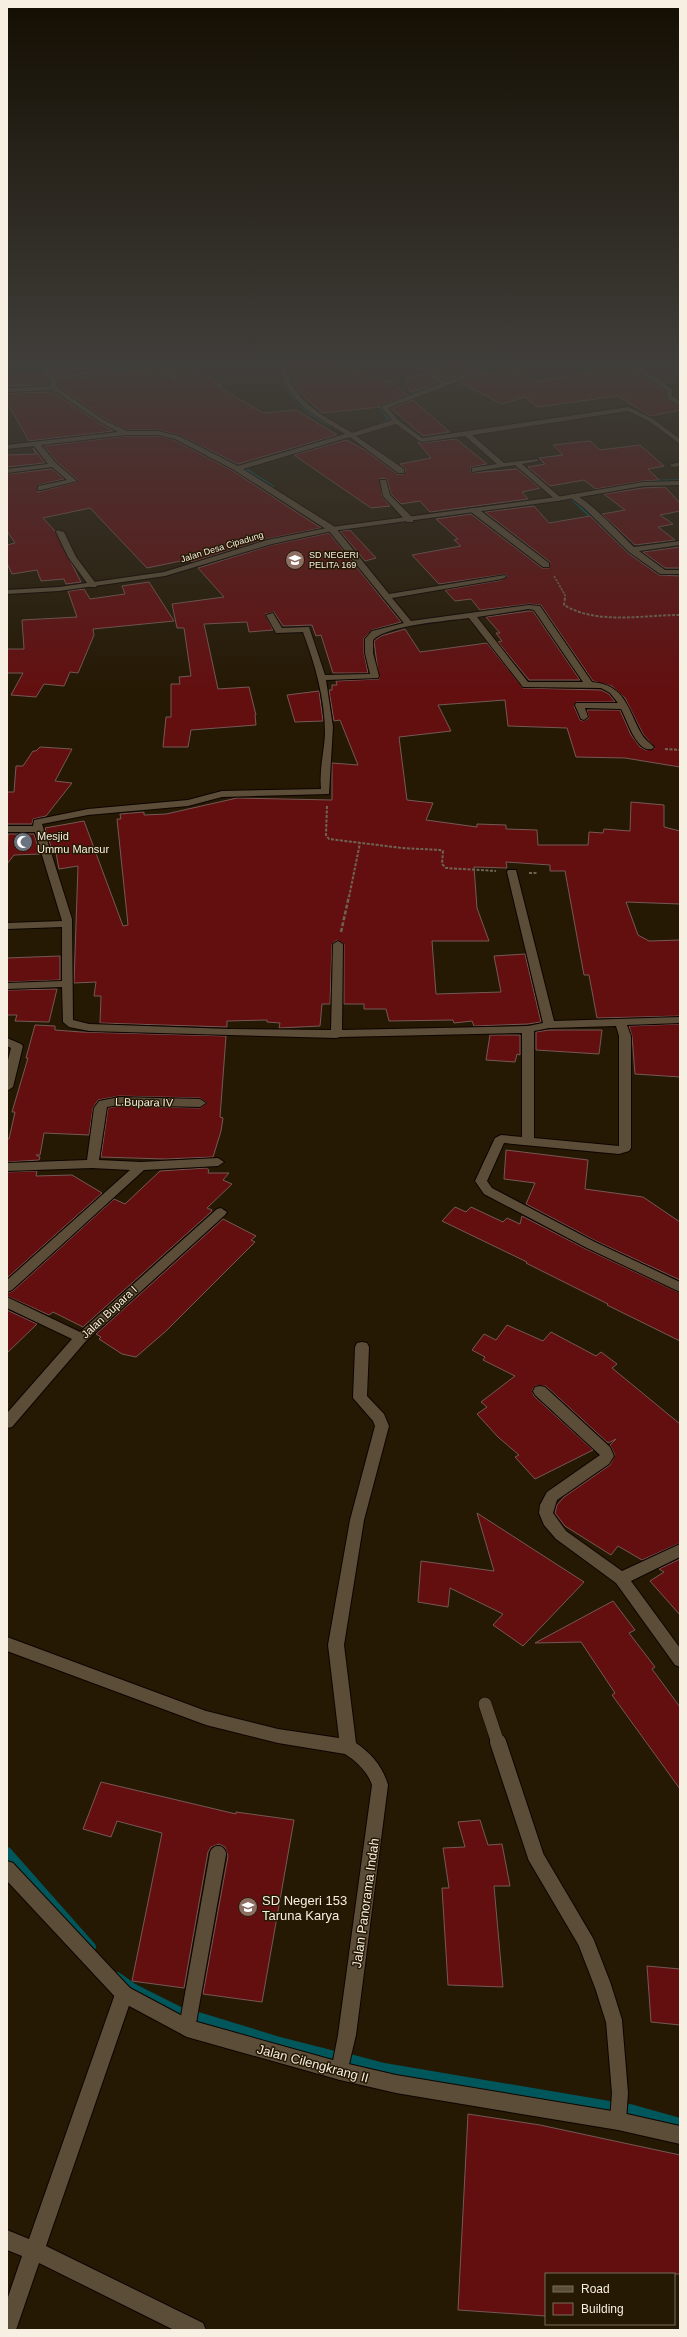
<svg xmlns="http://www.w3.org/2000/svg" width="687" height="2337" font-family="Arial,sans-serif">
<rect width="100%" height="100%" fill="#251904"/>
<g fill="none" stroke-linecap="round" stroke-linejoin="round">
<path stroke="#00575b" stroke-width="4" d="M 280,362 C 282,393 305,412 331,425
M 381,424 L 390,421 L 381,407 L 427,389
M 153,432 L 175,434 L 241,467
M 241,467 L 272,487
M 646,482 L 680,481
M 572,498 L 636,559 L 660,572"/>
<path stroke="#00575b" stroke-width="10" d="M 7,1852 L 91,1947
M 117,1977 L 134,1989 L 180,2012
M 198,2017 L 276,2041 L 335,2056
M 350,2059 L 384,2068 L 609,2106
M 630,2109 L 680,2123"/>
</g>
<path fill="#630f10" stroke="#755855" d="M 76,362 L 140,362 L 54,374 L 52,372 L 80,368 Z
M 160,362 L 185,362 L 222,386 L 218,386 L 263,413 L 296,410 L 337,435 L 238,464 L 179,435 L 158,430 L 127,430 L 105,419 L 58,386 L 57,380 L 154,368 L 159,368 L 172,380 L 178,380 L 178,376 L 165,364 Z
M 287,362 L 335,362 L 343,367 L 349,366 L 387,382 L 392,382 L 407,395 L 381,405 L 380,407 L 322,413 L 299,392 L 290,375 Z
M 459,362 L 493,362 L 446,380 L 432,371 Z
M 584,362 L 622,362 L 666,392 L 666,399 L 680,407 L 680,410 L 650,416 L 618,396 L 537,407 L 525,397 L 502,404 L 459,382 L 508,364 L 539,382 L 594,369 Z
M 28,373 L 43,373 L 48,385 L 7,386 L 7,375 Z
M 423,374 L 437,384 L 410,392 L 406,379 Z
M 53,392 L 99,423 L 113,431 L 29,441 L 7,402 L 7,393 Z
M 413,400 L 444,427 L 449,432 L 423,436 L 391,408 Z
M 126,436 L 158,436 L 174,440 L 233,471 L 321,528 L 267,539 L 192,562 L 190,559 L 147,568 L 90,508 L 43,518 L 55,531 L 81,582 L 66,584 L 64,579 L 41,581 L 37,570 L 12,574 L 7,563 L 7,545 L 15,543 L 7,531 L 7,474 L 52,469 L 64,479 L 38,485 L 38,492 L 77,482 L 78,480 L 57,462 L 44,446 Z
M 456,439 L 487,464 L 471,467 L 471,473 L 517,469 L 540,488 L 522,492 L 528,499 L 430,512 L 420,501 L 401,504 L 391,494 L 387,479 L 380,478 L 382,496 L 390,506 L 371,508 L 294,455 L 346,440 L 365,450 L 397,474 L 404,474 L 406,469 L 400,464 L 431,458 L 418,442 L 421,443 Z
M 590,441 L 600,450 L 640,445 L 664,466 L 648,469 L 659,480 L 643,481 L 596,489 L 584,480 L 550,486 L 528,467 L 545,464 L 539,458 L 563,455 L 553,445 Z
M 33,448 L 45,463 L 7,467 L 7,455 L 36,454 Z
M 665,487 L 680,503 L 680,511 L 660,515 L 673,524 L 658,527 L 675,540 L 635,545 L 602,514 L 625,510 L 604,494 L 643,488 Z
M 534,506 L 549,523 L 590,516 L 628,553 L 659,575 L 680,576 L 680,767 L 625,758 L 576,757 L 567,728 L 508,726 L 505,700 L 438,705 L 451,731 L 399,737 L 407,800 L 433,803 L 426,820 L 477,827 L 477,824 L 506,825 L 506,829 L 537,830 L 538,845 L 588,845 L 589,832 L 603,833 L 604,829 L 630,831 L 631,802 L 664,805 L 664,827 L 680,831 L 680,904 L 626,902 L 638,935 L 649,941 L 680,940 L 680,1016 L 597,1018 L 589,975 L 584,975 L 565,871 L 550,871 L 550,865 L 506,862 L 507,868 L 474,867 L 477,908 L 489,941 L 432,941 L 436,994 L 501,992 L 494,956 L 525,954 L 541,1022 L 528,1024 L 474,1026 L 472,1021 L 454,1023 L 453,1020 L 389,1021 L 386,1009 L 364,1009 L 364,1004 L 344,1004 L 344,944 L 337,940 L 332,944 L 330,1004 L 322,1004 L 320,1026 L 279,1028 L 280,1023 L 267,1022 L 267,1020 L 227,1021 L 227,1027 L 100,1023 L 101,996 L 94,996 L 96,982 L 74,983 L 78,866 L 59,869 L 56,853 L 53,853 L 45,828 L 84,821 L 123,926 L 128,925 L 117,819 L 121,819 L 120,814 L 144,812 L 144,815 L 166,814 L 237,798 L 332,800 L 332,763 L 358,765 L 340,720 L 334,721 L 329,690 L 332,690 L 332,685 L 337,685 L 336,681 L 379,679 L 374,641 L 381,636 L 405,629 L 420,652 L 487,643 L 523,688 L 601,690 L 609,694 L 615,702 L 576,702 L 574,706 L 580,720 L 584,721 L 589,718 L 587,710 L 620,710 L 631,735 L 640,747 L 646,750 L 655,748 L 643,734 L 625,698 L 612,686 L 593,681 L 541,605 L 529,604 L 480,610 L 471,599 L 455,601 L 445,590 L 502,580 L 507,577 L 506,574 L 439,584 L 412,555 L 461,546 L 454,540 L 458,539 L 436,519 L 471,514 L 542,568 L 549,568 L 550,562 L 485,512 Z
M 350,530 L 376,558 L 365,561 L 340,531 Z
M 329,533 L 401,622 L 372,630 L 364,638 L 364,653 L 368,673 L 333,673 L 321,635 L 316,636 L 312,625 L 283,626 L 274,612 L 265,614 L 273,630 L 249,632 L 247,622 L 204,624 L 218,689 L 249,687 L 256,715 L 255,715 L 256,725 L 191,730 L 188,747 L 163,747 L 166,717 L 171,717 L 171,684 L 180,684 L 179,677 L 191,676 L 184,628 L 177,628 L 172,604 L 224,597 L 198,568 L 272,545 Z
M 680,547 L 680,568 L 665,568 L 643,552 Z
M 149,582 L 174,621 L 93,629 L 94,635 L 78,673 L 70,672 L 64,686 L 44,684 L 36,697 L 11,695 L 23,673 L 7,673 L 7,649 L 24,649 L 22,620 L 77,617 L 68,591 L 84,589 L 90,599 L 125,594 L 122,586 Z
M 529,611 L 533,611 L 580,680 L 529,680 L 498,642 L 502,641 L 496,633 L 500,633 L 486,617 Z
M 319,691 L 323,721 L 295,722 L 287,695 Z
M 40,747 L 72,749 L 55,781 L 72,783 L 46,816 L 33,819 L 32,824 L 7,824 L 7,792 L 14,792 L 16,766 L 23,766 L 33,751 L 36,751 Z
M 8,834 L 34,834 L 40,854 L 14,855 L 7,864 Z
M 60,956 L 60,980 L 7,982 L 7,958 Z
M 57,989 L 49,1022 L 15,1021 L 17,1015 L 7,1015 L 7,990 Z
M 680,1024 L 680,1077 L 635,1074 L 632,1036 L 629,1026 Z
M 35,1025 L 55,1026 L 55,1030 L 81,1032 L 226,1036 L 220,1117 L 223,1118 L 221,1131 L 213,1157 L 165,1159 L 101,1157 L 108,1108 L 119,1106 L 200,1108 L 207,1103 L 200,1098 L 119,1096 L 98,1100 L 93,1108 L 89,1135 L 44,1133 L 40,1155 L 36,1155 L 40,1157 L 39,1160 L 7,1162 L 7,1138 L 9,1139 L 15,1112 L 12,1112 L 28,1058 L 26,1058 Z
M 549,1030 L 602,1030 L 599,1054 L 536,1050 L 536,1032 Z
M 490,1035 L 520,1035 L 520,1055 L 517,1054 L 515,1062 L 486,1060 Z
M 506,1150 L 588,1160 L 585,1189 L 643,1197 L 680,1222 L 680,1280 L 596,1241 L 526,1204 L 535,1183 L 504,1179 Z
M 206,1168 L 209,1170 L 208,1173 L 229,1173 L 223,1180 L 232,1184 L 207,1208 L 212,1210 L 211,1212 L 83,1327 L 53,1312 L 49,1315 L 7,1296 L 7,1293 L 13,1291 L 114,1199 L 125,1204 L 160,1171 Z
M 37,1171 L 36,1176 L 72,1175 L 102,1193 L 7,1278 L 7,1172 Z
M 455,1207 L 466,1212 L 471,1207 L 503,1222 L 507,1218 L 520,1224 L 522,1216 L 586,1249 L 680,1293 L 680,1341 L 607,1305 L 608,1304 L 526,1263 L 527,1262 L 442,1221 Z
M 223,1219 L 256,1236 L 251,1240 L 255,1242 L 166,1331 L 136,1357 L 122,1354 L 99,1339 L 101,1337 L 96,1334 Z
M 7,1310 L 37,1324 L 7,1353 Z
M 507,1325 L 543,1341 L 551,1332 L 596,1356 L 601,1352 L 617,1364 L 612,1368 L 680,1424 L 680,1543 L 642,1560 L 618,1546 L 611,1555 L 565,1526 L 555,1513 L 557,1505 L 564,1497 L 610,1465 L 615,1455 L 610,1445 L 616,1439 L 608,1443 L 546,1386 L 535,1386 L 532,1390 L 534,1396 L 593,1450 L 535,1479 L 515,1457 L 519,1455 L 498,1437 L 477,1414 L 487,1407 L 481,1402 L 515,1376 L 483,1360 L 485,1357 L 472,1350 L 484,1334 L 496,1340 Z
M 477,1513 L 584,1582 L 523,1646 L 493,1625 L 503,1614 L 450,1588 L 448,1607 L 418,1602 L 421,1561 L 494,1571 Z
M 680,1559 L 680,1615 L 650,1581 L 664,1572 L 659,1569 Z
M 613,1601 L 635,1630 L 629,1633 L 655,1667 L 652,1669 L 680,1707 L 680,1789 L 612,1695 L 615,1693 L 581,1642 L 535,1643 Z
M 101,1782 L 236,1814 L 236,1812 L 294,1820 L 262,2002 L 203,1994 L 228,1856 L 225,1847 L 219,1844 L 211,1847 L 208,1852 L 184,1988 L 132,1981 L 162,1833 L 117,1821 L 111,1837 L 83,1829 Z
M 480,1820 L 488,1845 L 502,1844 L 510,1886 L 494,1886 L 503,1987 L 448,1985 L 442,1888 L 449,1888 L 443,1848 L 465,1847 L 458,1822 Z
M 647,1966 L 680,1969 L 680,2025 L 651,2022 Z
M 468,2114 L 540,2125 L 680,2155 L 680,2274 L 546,2274 L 546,2316 L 458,2310 Z"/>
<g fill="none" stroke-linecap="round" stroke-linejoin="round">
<g stroke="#0e0400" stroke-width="14">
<path id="service-far1" d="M 485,1704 L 498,1743"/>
</g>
<g stroke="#0e0400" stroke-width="18">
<path id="service" d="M 498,1742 L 536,1857 L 586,1942 L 603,1986 L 614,2021 L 620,2093 L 618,2121
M 187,2028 L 218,1854"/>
</g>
<g stroke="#0e0400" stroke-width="2">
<path id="minor" d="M 37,362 L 43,362 L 53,376 L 153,362 L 164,365 L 177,377 L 177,379 L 173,379 L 160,367 L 154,366 L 55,379 L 57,387 L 104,420 L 127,431 L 158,431 L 179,436 L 238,466 L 345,434 C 313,414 286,403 279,362 L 285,362 C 293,403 320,413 352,433 L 392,420 L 382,408 L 382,406 L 440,384 L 408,362 L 416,362 L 446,382 L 498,362 L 508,362 L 388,408 L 398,420 L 422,438 L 629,407 L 653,419 L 680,439 L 680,444 L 649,421 L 628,411 L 472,435 L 504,463 L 538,459 L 538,461 L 522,464 L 560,497 L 560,501 L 557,501 L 515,465 L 472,472 L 472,468 L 497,464 L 465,436 L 421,442 L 396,424 L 356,436 L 404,469 L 404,473 L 398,473 L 350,437 L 243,469 L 335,527 L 389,594 L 505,575 L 506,577 L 502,579 L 392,598 L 411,621 L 529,605 L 540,606 L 592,682 C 625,685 627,707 641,733 C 644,739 649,742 654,747 L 652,749 C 636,753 627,719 621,709 L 585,708 L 588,717 L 584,720 L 581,719 L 575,705 L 576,703 L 618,703 L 610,693 L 601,688 L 523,687 L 469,618 C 447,621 387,625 373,640 L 373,653 L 379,676 L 378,678 L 326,680 L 333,727 L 329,794 L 222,797 L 188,806 L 88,815 L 42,824 L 72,919 L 73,1020 L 89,1024 L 230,1029 L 331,1030 L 333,944 L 338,941 L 343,944 L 342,1030 L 528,1026 L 543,1023 L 507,872 L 508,870 L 516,870 L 554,1021 L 680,1017 L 680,1023 L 627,1025 L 631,1036 L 631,1148 L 629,1151 L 619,1154 L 504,1143 L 487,1181 L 492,1188 L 595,1242 L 680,1282 L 680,1292 L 587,1248 L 484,1194 L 475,1181 L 495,1138 L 501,1135 L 522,1137 L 522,1033 L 340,1037 L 336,1038 L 89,1031 L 69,1027 L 63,1022 L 62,987 L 7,989 L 7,983 L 62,981 L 62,927 L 7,929 L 7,923 L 62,921 L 35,832 L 7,832 L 7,826 L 33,826 L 34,820 L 88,809 L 188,800 L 222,791 L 321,789 C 319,771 324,752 325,734 C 325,699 315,664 303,632 L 276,633 L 266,615 L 273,613 L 282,628 L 309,627 L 325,675 L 370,674 L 365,653 L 365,639 L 372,631 L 404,623 L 329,531 L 234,470 L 175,439 L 158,435 L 126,435 L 41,445 L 56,463 L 77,481 L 41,490 L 38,490 L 38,486 L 67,480 L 52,467 L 7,473 L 7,469 L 48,464 L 34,446 L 7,449 L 7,445 L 118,432 L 100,422 L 53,390 L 7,392 L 7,388 L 50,386 L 48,378 ZM 529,609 L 534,610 L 583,682 L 528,682 L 477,617 ZM 616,1026 L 619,1036 L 619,1146 L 534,1138 L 534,1031 L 549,1028 Z
M 626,362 L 634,362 L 672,389 L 672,396 L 680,401 L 680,406 L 667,398 L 667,391 Z
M 680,462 L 680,466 L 673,467 L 669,465 Z
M 380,480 L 386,480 L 390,495 L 413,518 L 413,522 L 407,522 L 383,496 Z
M 571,494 C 583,493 624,538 634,547 L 680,541 L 680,545 L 639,551 L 665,570 L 680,570 L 680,574 L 660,574 L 629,552 L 584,508 L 571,498 Z
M 471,508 L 477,508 L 549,563 L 549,567 L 543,567 L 471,512 Z
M 57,530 L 64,532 L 76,557 L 97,585 L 96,587 L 90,587 L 68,557 L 56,532 Z
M 7,1038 L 21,1044 L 23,1046 L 13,1087 L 7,1091 L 7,1064 L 11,1048 L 7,1046 Z
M 119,1097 L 200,1099 L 206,1103 L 200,1107 L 119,1105 L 107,1107 L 99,1160 L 141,1162 L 218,1158 L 224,1162 L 218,1166 L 144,1170 L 12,1290 L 7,1292 L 7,1280 L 130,1170 L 92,1168 L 7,1171 L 7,1163 L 87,1160 L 94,1108 L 99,1101 Z
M 221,1208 L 227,1212 L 225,1215 L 86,1341 L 12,1427 L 7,1428 L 7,1413 L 72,1339 L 7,1308 L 7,1297 L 80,1332 L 217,1209 Z
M 362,1342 L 367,1343 L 369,1347 L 367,1396 L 384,1414 L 389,1426 L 364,1520 L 344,1645 L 356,1743 C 371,1753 383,1767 388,1785 L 356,2035 L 346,2077 L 340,2080 L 334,2077 L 331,2071 L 338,2035 L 372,1785 C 368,1772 356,1761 345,1754 L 278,1743 L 206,1725 L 7,1651 L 7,1637 L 206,1711 L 278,1729 L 339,1738 L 328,1645 L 350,1520 L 375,1426 L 373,1421 L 353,1398 L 355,1347 L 357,1343 Z
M 540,1386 L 545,1387 L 610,1447 L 614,1456 L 609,1464 L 557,1500 L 553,1513 L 566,1531 L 622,1571 L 680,1544 L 680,1557 L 631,1581 L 680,1648 L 680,1667 L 675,1665 L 616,1583 L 556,1539 L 544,1525 L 539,1513 L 540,1505 L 547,1492 L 600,1455 L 535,1395 L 533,1391 L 535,1387 Z
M 124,1985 L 130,1988 L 133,1994 L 46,2246 L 203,2323 L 206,2330 L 174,2330 L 39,2263 L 16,2330 L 7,2330 L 7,2300 L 22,2256 L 7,2250 L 7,2230 L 29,2239 L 115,1994 L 118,1988 Z"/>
</g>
<g stroke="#0e0400" stroke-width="2">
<path id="tertiary" d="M 680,481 L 680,485 L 643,486 L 557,501 L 332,531 L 272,544 L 165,576 L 59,591 L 7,594 L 7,590 L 59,587 L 164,572 L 267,540 L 332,527 L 557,497 L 643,482 Z
M 7,1861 L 13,1863 L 130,1988 L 190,2020 L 340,2062 L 396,2075 L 618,2112 L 680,2126 L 680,2144 L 618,2130 L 396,2093 L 340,2080 L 187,2037 L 118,2000 L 7,1881 Z"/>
</g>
<path stroke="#6e6451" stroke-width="1.5" stroke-dasharray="2.5 1" stroke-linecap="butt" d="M 554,576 L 565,595 L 565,599"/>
<path stroke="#6e6451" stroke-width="2" stroke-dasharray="3 1.5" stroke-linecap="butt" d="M 565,598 L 564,605 C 597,625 643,615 680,615
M 665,749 L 680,750
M 327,806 L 326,835 L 329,839 L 402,848 L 440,850 L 443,851 L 442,864 L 446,868 L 496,871
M 529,873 L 538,873
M 349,897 L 360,843"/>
<path stroke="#6e6451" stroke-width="2.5" stroke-dasharray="4 2" stroke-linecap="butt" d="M 341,932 L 349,896"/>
<use href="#service-far1" stroke="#5b4d37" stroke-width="13"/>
<use href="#service" stroke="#5b4d37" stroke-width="16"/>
<use href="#minor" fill="#5b4d37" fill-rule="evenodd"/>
<use href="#tertiary" fill="#5b4d37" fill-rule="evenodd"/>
</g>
<linearGradient id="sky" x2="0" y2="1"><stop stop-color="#140e02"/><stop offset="0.53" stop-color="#403e3a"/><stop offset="1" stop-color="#403e3a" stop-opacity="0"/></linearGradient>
<rect width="687" height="689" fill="url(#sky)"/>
<defs>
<g id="school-disc" transform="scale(1)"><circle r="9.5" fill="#8d6e63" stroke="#251904"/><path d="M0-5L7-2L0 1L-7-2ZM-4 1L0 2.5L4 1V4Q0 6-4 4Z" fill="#fff"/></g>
<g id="mosque-disc" transform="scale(1)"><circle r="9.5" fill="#6b7280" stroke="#251904"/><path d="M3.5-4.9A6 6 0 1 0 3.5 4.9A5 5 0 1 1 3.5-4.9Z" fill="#fff"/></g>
</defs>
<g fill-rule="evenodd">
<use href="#school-disc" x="295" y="560"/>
<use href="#mosque-disc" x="23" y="842"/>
<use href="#school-disc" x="248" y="1907"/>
</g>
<g text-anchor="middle" stroke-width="3" stroke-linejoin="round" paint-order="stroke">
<g font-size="9" fill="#f7efe2" stroke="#251904">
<text transform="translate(222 547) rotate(-17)" y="3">Jalan Desa Cipadung</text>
</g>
<g font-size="9" fill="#f7efe2" stroke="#251904" text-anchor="start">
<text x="309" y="558">SD NEGERI<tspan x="309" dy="10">PELITA 169</tspan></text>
</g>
<g font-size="11" fill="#f7efe2" stroke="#251904" text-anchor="start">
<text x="37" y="840">Mesjid<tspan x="37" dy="13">Ummu Mansur</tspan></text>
</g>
<g font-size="11" fill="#f7efe2" stroke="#251904">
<text transform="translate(144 1102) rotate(1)" y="4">L.Bupara IV</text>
<text transform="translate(109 1312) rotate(-43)" y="4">Jalan Bupara I</text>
</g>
<g font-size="13" fill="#f7efe2" stroke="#251904" text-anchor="start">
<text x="262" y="1905">SD Negeri 153<tspan x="262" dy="15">Taruna Karya</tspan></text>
</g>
<g font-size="13" fill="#f7efe2" stroke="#251904">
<text transform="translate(365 1903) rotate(-82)" y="5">Jalan Panorama Indah</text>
<text transform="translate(313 2063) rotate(15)" y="5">Jalan Cilengkrang II</text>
</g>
</g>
<rect width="687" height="2337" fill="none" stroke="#f7efe2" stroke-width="16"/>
<rect x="545" y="2273" width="130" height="52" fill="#251904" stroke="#796f5d"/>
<rect x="553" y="2286" width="20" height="6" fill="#5b4d37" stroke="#796f5d"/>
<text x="581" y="2293" font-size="12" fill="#f7efe2">Road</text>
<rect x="553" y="2303" width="20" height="12" fill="#630f10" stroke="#796f5d"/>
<text x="581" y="2313" font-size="12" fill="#f7efe2">Building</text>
</svg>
